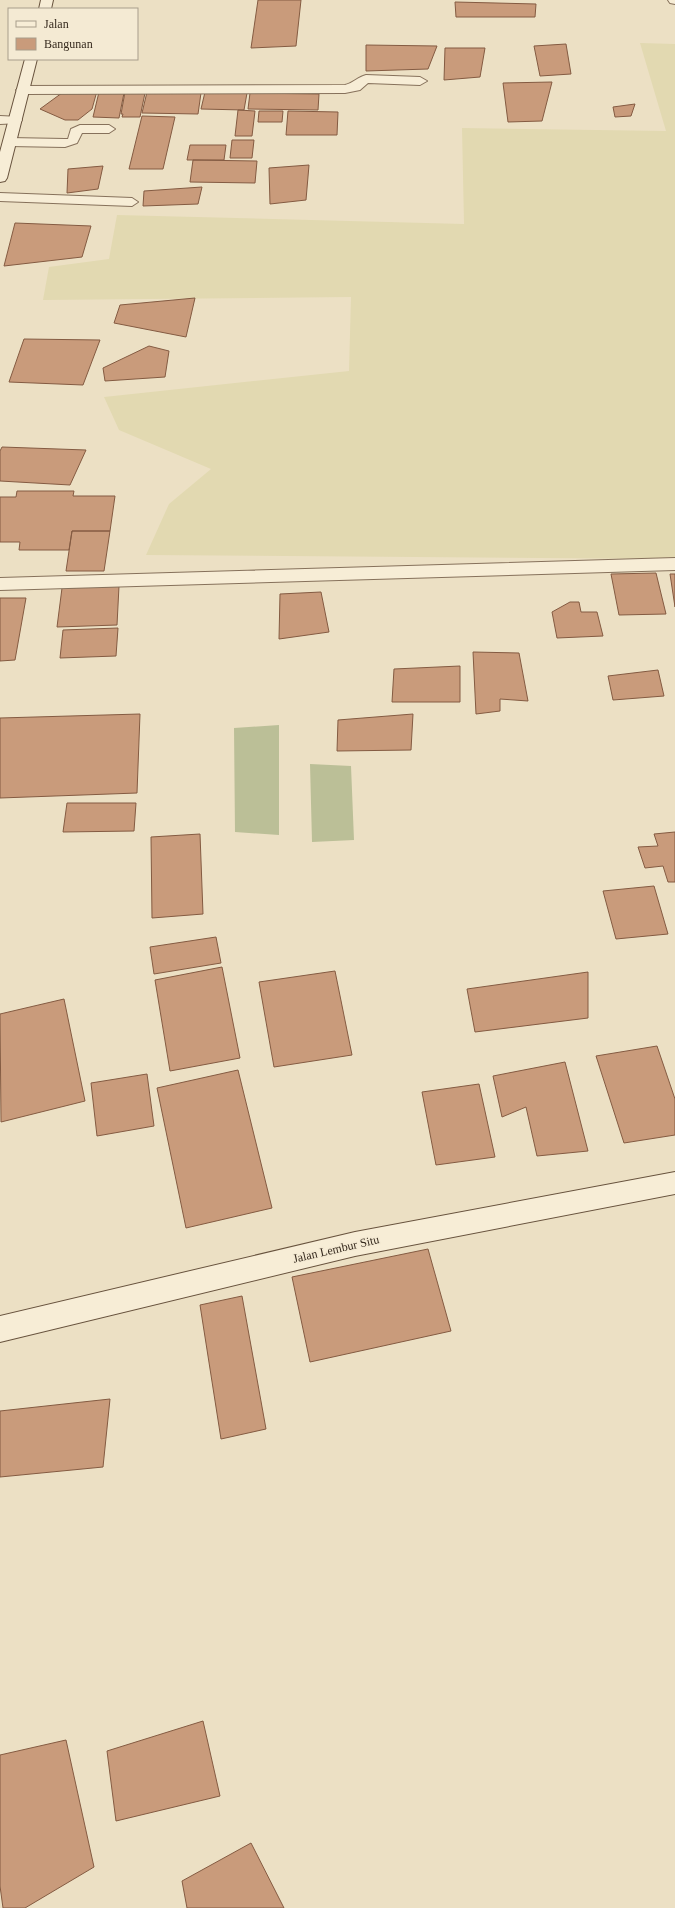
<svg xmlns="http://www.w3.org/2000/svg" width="675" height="1908" font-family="Georgia,serif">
<rect width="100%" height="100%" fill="#ece0c4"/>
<path fill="#e2d9b1" d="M 640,43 L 675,44 L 675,559 L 146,555 L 169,504 L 211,469 L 119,430 L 104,397 L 349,371 L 351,297 L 43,300 L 49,267 L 109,259 L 117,215 L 464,224 L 462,128 L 666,131 Z"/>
<path fill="#bbbf97" d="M 279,725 L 279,835 L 235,832 L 234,728 Z
M 310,764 L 351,766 L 354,840 L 312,842 Z"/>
<path fill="#c99b7b" stroke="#845b42" d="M 258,0 L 301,0 L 296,46 L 251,48 Z
M 455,2 L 536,4 L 535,17 L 456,17 Z
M 566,44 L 571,74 L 540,76 L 534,46 Z
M 366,45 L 437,46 L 428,69 L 366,71 Z
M 445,48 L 485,48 L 480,77 L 444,80 Z
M 552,82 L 542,121 L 508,122 L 503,83 Z
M 66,90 L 97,91 L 92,109 L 78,120 L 65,120 L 40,109 Z
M 99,92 L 124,93 L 119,118 L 93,117 Z
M 125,92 L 145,93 L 140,117 L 122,117 L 123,114 L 121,114 Z
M 147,92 L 201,93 L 198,114 L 142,113 Z
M 205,92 L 247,93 L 244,110 L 201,109 Z
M 250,93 L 319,94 L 318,110 L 248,109 Z
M 635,104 L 631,116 L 615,117 L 613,107 Z
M 238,110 L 255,111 L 252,136 L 235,136 Z
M 259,111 L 283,111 L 282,122 L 258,122 Z
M 288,111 L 338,112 L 337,135 L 286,135 Z
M 142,116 L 175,117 L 163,169 L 129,169 Z
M 232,140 L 254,140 L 252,158 L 230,158 Z
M 190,145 L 226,145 L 224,160 L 187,160 Z
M 193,160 L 257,161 L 255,183 L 190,182 Z
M 309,165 L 306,200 L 270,204 L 269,168 Z
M 103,166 L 98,189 L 67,193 L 68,169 Z
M 202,187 L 198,204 L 143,206 L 144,191 Z
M 15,223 L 91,226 L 82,257 L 4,266 Z
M 195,298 L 186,337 L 114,323 L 120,305 Z
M 24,339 L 100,340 L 83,385 L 9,382 Z
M 149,346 L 169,351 L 165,377 L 105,381 L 103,368 Z
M 2,447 L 86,450 L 70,485 L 0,481 L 0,451 Z
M 17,491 L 74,491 L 73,496 L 115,496 L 110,531 L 72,531 L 69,550 L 19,550 L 20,542 L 0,542 L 0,497 L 16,497 Z
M 72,531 L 110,531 L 104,571 L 66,571 Z
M 656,573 L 666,614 L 619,615 L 611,574 Z
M 670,574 L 675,574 L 675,607 Z
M 119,586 L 117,625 L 57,627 L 62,588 Z
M 321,592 L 329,632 L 279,639 L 280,594 Z
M 0,598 L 26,598 L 15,660 L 0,661 Z
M 570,602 L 579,602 L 581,612 L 597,612 L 603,636 L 557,638 L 552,612 Z
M 118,628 L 116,656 L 60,658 L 63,630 Z
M 473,652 L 519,653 L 528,701 L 500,699 L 500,711 L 476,714 Z
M 460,666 L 460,702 L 392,702 L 394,669 Z
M 658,670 L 664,696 L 613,700 L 608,676 Z
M 140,714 L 137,793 L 0,798 L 0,718 Z
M 413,714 L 411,750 L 337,751 L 338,720 Z
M 67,803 L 136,803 L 134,831 L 63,832 Z
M 675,832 L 675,882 L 668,882 L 663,866 L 645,868 L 638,847 L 658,846 L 654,834 Z
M 200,834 L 203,914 L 152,918 L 151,837 Z
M 654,886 L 668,934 L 616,939 L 603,891 Z
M 216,937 L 221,963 L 154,974 L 150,947 Z
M 222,967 L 240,1058 L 170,1071 L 155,980 Z
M 335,971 L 352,1055 L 274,1067 L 259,982 Z
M 588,972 L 588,1018 L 475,1032 L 467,989 Z
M 64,999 L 85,1101 L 1,1122 L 0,1014 Z
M 657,1046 L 675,1099 L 675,1135 L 624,1143 L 596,1056 Z
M 565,1062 L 588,1151 L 537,1156 L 526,1107 L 502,1117 L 493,1076 Z
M 238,1070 L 272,1208 L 186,1228 L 157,1088 Z
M 147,1074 L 154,1126 L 97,1136 L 91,1083 Z
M 479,1084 L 495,1157 L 436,1165 L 422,1092 Z
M 428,1249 L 451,1331 L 310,1362 L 292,1277 Z
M 242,1296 L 266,1429 L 221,1439 L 200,1305 Z
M 110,1399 L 103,1467 L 0,1477 L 0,1411 Z
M 203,1721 L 220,1796 L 116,1821 L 107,1751 Z
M 66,1740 L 94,1867 L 25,1908 L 3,1908 L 0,1886 L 0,1755 Z
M 251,1843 L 284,1908 L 187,1908 L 182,1881 Z"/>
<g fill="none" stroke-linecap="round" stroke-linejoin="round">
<g stroke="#86715b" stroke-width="2">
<path id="lane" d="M 80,125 L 109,125 L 115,129 L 109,133 L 82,133 L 77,143 L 65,147 L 9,146 L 3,142 L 9,138 L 65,139 L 68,139 L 71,129 Z
M 0,193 L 132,198 L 138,202 L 132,206 L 0,201 Z"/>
</g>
<g stroke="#86715b" stroke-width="2">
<path id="street" d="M 668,0 L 675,0 L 675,4 L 670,3 Z
M 366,75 L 420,77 L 427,81 L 420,85 L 368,83 L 360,90 L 345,93 L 23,94 L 16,90 L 23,86 L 345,85 C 353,83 358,77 366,75 Z
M 0,116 L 20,117 L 22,120 L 20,123 L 0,124 Z
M 675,558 L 675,570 L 0,590 L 0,578 Z"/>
</g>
<g stroke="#68533e" stroke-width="2">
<path id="secondary" d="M 41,0 L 53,0 L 51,9 L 39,9 Z
M 25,59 L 37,59 L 7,178 L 5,181 L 0,182 L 0,152 Z
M 675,1172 L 675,1194 L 355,1256 L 0,1342 L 0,1316 L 355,1232 Z"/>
</g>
<use href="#lane" fill="#f7edd6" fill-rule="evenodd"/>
<use href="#street" fill="#f7edd6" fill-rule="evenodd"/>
<use href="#secondary" fill="#f7edd6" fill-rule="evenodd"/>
</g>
<g text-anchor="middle" stroke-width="3" stroke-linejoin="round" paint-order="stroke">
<g font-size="12" fill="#362a1e" stroke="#f4ead3">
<text transform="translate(336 1249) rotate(-13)" y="4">Jalan Lembur Situ</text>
</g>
</g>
<rect x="8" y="8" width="130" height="52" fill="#f4ead3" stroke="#a89d8b"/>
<rect x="16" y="21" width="20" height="6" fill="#f7edd6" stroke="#a89d8b"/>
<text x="44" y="28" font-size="12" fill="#362a1e">Jalan</text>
<rect x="16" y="38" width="20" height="12" fill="#c99b7b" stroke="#a89d8b"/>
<text x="44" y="48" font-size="12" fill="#362a1e">Bangunan</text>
</svg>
